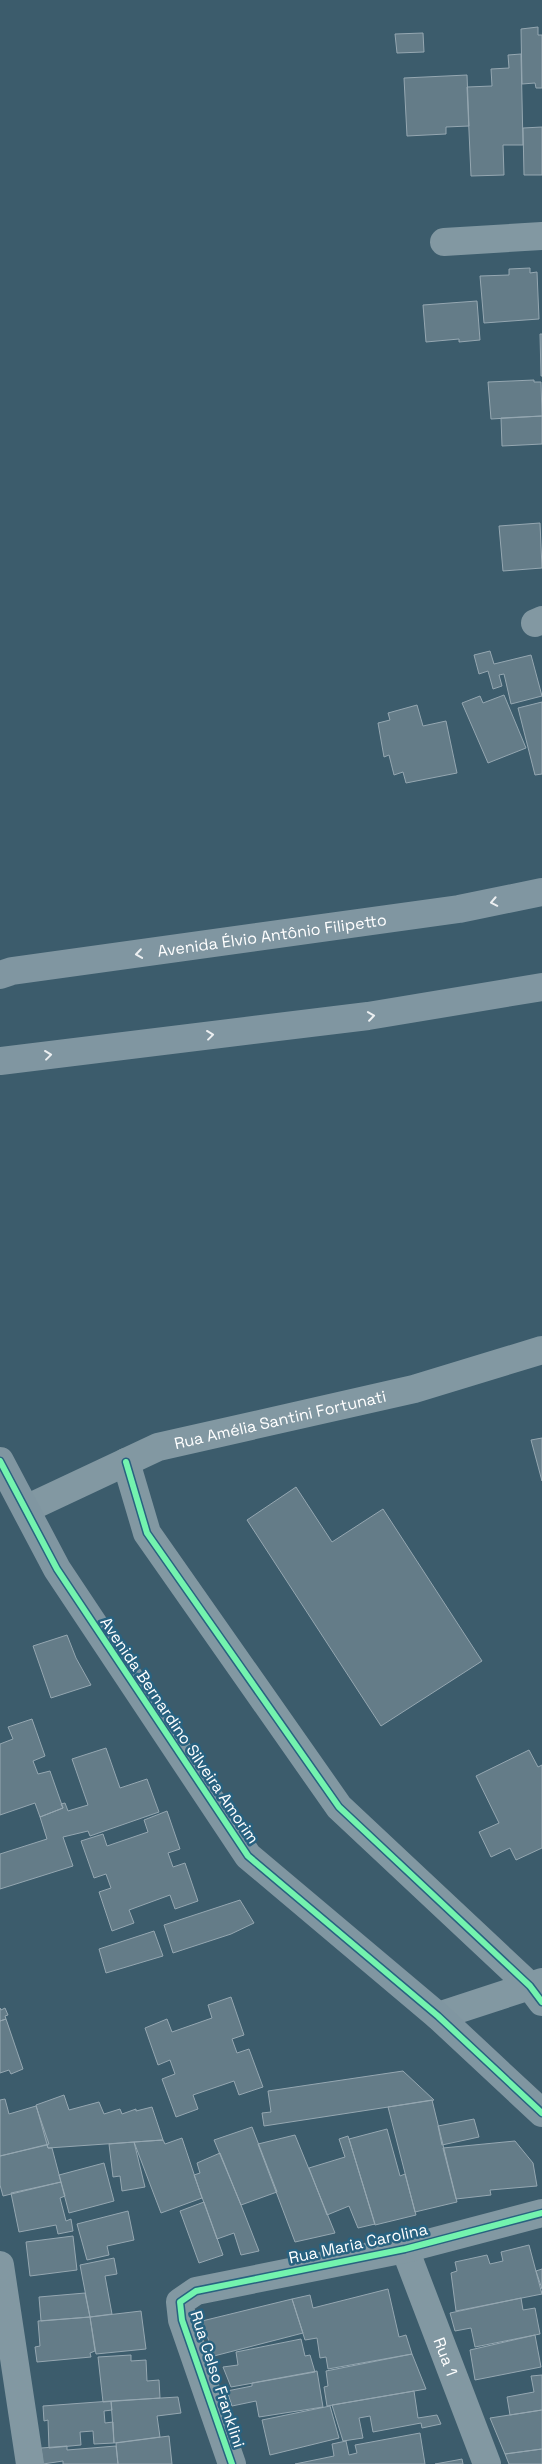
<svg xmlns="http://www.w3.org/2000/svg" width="542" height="2464" font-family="'Space Grotesk',sans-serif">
<rect width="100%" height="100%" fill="#3c5c6c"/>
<path fill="#647c88" stroke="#95a7b1" d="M 538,27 L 538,35 L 542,35 L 542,88 L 536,88 L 535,83 L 522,84 L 521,29 Z
M 423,33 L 424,52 L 397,53 L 395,34 Z
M 521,54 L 523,145 L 503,145 L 504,175 L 471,176 L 467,87 L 492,86 L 491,69 L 509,68 L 508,55 Z
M 467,75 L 469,126 L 446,127 L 446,134 L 407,136 L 404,78 Z
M 542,127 L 542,175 L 524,175 L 523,128 Z
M 530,268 L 530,273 L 537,272 L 539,319 L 484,323 L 480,276 L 509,275 L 509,269 Z
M 477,301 L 480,340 L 459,342 L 459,339 L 426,342 L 423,305 Z
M 540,334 L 542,334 L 542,376 L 541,376 Z
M 534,380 L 534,382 L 541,382 L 542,416 L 491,419 L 488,382 Z
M 542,416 L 542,444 L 502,446 L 501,418 Z
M 540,523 L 542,568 L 503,571 L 499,526 Z
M 490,651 L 494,664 L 531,655 L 542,696 L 511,704 L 504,674 L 499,675 L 502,686 L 493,689 L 488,671 L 479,674 L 474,655 Z
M 504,695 L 526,748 L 488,763 L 462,703 L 480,696 L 483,703 Z
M 542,702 L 542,774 L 535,775 L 518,708 Z
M 417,705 L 423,726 L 446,721 L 457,773 L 406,783 L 403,772 L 394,775 L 389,755 L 384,757 L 378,723 L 390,720 L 388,713 Z
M 542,1438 L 542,1481 L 531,1440 Z
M 296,1487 L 332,1542 L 383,1509 L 482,1661 L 381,1726 L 247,1520 Z
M 67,1635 L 76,1658 L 91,1685 L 51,1698 L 33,1646 Z
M 32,1719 L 45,1756 L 33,1761 L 38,1774 L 50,1771 L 63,1808 L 40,1817 L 35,1803 L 0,1815 L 0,1744 L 13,1739 L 8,1727 Z
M 106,1748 L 120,1788 L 147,1779 L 159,1812 L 90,1836 L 88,1831 L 63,1837 L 73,1866 L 0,1889 L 0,1854 L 47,1839 L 40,1817 L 63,1808 L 61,1804 L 65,1803 L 68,1811 L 88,1805 L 72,1759 Z
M 529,1750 L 538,1767 L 542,1765 L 542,1848 L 516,1860 L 510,1848 L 491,1857 L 479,1832 L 499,1823 L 476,1776 Z
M 167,1811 L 180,1849 L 168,1853 L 173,1867 L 185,1863 L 198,1901 L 175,1909 L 170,1895 L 129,1910 L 134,1923 L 112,1931 L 99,1892 L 111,1888 L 106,1874 L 94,1878 L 81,1841 L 103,1834 L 107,1846 L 148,1832 L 144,1820 Z
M 240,1900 L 254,1923 L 231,1934 L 173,1953 L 164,1925 Z
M 154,1931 L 163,1956 L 106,1973 L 99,1949 Z
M 231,1997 L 244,2035 L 232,2039 L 237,2053 L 249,2049 L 263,2087 L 239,2095 L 234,2081 L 193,2095 L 198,2109 L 176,2117 L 162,2079 L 175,2074 L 170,2060 L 158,2065 L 145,2028 L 167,2019 L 172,2032 L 212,2018 L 208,2005 Z
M 0,2008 L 1,2010 L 5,2008 L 8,2015 L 5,2016 L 6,2019 L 0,2021 Z
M 6,2019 L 23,2069 L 11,2074 L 9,2070 L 0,2073 L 0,2021 Z
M 403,2071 L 434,2100 L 264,2126 L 262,2113 L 271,2112 L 268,2091 Z
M 64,2095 L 69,2110 L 99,2102 L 104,2114 L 120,2109 L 122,2114 L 136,2109 L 136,2111 L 152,2107 L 163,2140 L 48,2148 L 36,2105 Z
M 5,2099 L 9,2114 L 36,2106 L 49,2144 L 0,2156 L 0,2100 Z
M 432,2100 L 457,2202 L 415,2212 L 388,2107 Z
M 474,2119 L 479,2137 L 442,2145 L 438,2126 Z
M 252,2127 L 277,2192 L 241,2205 L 214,2140 Z
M 387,2129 L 400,2176 L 405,2174 L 416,2215 L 375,2225 L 349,2139 Z
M 295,2135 L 335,2233 L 295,2242 L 258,2144 Z
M 348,2136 L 349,2139 L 375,2224 L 358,2228 L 349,2206 L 327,2215 L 309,2168 L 345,2157 L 339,2139 Z
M 182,2138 L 202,2198 L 161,2213 L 134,2142 L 163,2140 L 165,2144 Z
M 515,2141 L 533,2163 L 537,2186 L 490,2190 L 491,2195 L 456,2199 L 443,2148 Z
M 134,2142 L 145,2187 L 122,2191 L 120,2176 L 113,2177 L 109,2144 Z
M 47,2145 L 48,2148 L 52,2148 L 61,2182 L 3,2196 L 0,2185 L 0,2156 Z
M 220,2153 L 241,2205 L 259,2251 L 241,2255 L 234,2233 L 217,2239 L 194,2175 L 200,2173 L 197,2163 Z
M 104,2163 L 114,2201 L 69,2213 L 59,2175 Z
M 61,2182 L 65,2196 L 60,2198 L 66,2221 L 71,2219 L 73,2231 L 58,2234 L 56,2225 L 19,2232 L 11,2193 Z
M 204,2202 L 223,2255 L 199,2263 L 180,2211 Z
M 128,2211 L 134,2240 L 107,2246 L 109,2255 L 87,2260 L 77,2224 Z
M 73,2236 L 77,2270 L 30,2276 L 26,2242 Z
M 529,2245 L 542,2294 L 456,2311 L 451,2273 L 457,2271 L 455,2262 L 487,2255 L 490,2264 L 503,2261 L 501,2252 Z
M 114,2258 L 117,2274 L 105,2276 L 112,2314 L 90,2317 L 80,2265 Z
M 542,2269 L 542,2289 L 536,2271 Z
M 388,2289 L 399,2337 L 406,2335 L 412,2354 L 328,2369 L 326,2357 L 320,2358 L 317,2338 L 305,2340 L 292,2299 L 310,2295 L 313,2308 Z
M 85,2293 L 90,2317 L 41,2321 L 39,2297 Z
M 521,2298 L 523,2310 L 535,2308 L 540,2334 L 475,2347 L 471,2328 L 455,2331 L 450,2313 Z
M 292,2299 L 303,2333 L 214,2356 L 202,2321 Z
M 141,2311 L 146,2349 L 96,2354 L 90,2317 Z
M 90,2317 L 95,2351 L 90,2353 L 91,2357 L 37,2362 L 35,2347 L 40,2346 L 38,2321 Z
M 535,2335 L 541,2367 L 475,2380 L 470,2350 Z
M 301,2339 L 305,2356 L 310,2355 L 315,2372 L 231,2387 L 223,2367 L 238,2365 L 236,2352 Z
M 412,2354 L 426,2389 L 327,2406 L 324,2387 L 328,2386 L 326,2371 Z
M 131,2355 L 131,2361 L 146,2360 L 147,2381 L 159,2380 L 160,2398 L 103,2402 L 98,2357 Z
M 317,2371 L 323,2407 L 259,2417 L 256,2401 L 232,2406 L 227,2391 L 252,2386 L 252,2383 Z
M 542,2375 L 542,2410 L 510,2415 L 507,2397 L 534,2392 L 531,2376 Z
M 414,2391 L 418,2418 L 437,2415 L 441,2424 L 422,2428 L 421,2423 L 373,2432 L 370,2416 L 359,2418 L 363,2438 L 343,2441 L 332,2405 Z
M 178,2397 L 181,2413 L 157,2416 L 160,2437 L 114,2443 L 111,2401 Z
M 111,2401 L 112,2410 L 104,2411 L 105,2423 L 113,2422 L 114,2443 L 94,2444 L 93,2431 L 80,2432 L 81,2445 L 49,2448 L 48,2420 L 44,2421 L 43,2406 Z
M 330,2406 L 339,2438 L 270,2455 L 262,2420 Z
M 542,2410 L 542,2449 L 505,2454 L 490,2418 Z
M 420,2433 L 425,2464 L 295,2464 L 334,2456 L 332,2444 L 346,2441 L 349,2455 L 357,2453 L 355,2445 Z
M 169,2436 L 172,2464 L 118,2464 L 116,2443 Z
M 67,2446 L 67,2450 L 116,2446 L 118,2464 L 63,2464 L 63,2461 L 43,2464 L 41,2448 Z
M 542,2449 L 542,2464 L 509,2464 L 505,2454 Z
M 462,2459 L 463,2464 L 435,2464 L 457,2460 Z"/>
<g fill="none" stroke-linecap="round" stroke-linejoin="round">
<g stroke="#8298a2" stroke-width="28">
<path d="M 444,242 L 542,236"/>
<path d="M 535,623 L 542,620"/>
<path d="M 126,1462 L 147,1533 L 339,1807 L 530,1986 L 542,2002"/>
<path id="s1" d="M 26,1509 L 158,1447 L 414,1389 L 542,1350"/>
<path d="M 438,2016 L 542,1982"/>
<path id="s2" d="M 405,2249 L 487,2464"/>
<path d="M 0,2265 L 30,2464"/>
<path d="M 232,2464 L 182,2320 L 180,2302 L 196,2291 L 405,2249 L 542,2213"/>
</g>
<g stroke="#8096a1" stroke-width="28">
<path id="s3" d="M 0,975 L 12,971 L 459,909 L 542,892"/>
<path d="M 0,1061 L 368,1016 L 542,987"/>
<path d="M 0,1461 L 57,1569 L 248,1856 L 438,2016 L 542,2113"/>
</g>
<g stroke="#286280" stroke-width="9">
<path id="cycleway" d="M 0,1461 L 57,1569 L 248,1856 L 438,2016 L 542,2113
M 126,1462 L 147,1533 L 339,1807 L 530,1986 L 542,2002
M 232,2464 L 182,2320 L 180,2302 L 196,2291 L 405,2249 L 542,2213"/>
</g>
<use href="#cycleway" stroke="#73f3ae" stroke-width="6"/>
</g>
<defs><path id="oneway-chevron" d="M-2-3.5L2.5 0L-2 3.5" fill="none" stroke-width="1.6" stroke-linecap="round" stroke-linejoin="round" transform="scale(1.25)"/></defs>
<g stroke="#eceff1">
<use href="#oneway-chevron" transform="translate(494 902) rotate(169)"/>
<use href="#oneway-chevron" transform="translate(139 954) rotate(172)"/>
<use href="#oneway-chevron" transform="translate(371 1016) rotate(-8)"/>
<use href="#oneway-chevron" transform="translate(210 1035) rotate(-7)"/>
<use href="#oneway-chevron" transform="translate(48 1055) rotate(-7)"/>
</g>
<g text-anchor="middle" stroke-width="5" stroke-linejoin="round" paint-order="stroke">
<g font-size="16" fill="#fff" stroke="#286280">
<text dy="6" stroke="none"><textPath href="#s3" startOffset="275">Avenida Élvio Antônio Filipetto</textPath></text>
<text dy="6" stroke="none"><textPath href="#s1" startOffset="271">Rua Amélia Santini Fortunati</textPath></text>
<text transform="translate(180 1730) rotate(56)" y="6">Avenida Bernardino Silveira Amorim</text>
<text transform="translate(358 2243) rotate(-12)" y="6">Rua Maria Carolina</text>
<text dy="6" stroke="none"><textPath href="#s2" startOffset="115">Rua 1</textPath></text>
<text transform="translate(218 2379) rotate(72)" y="6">Rua Celso Franklini</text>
</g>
</g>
</svg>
